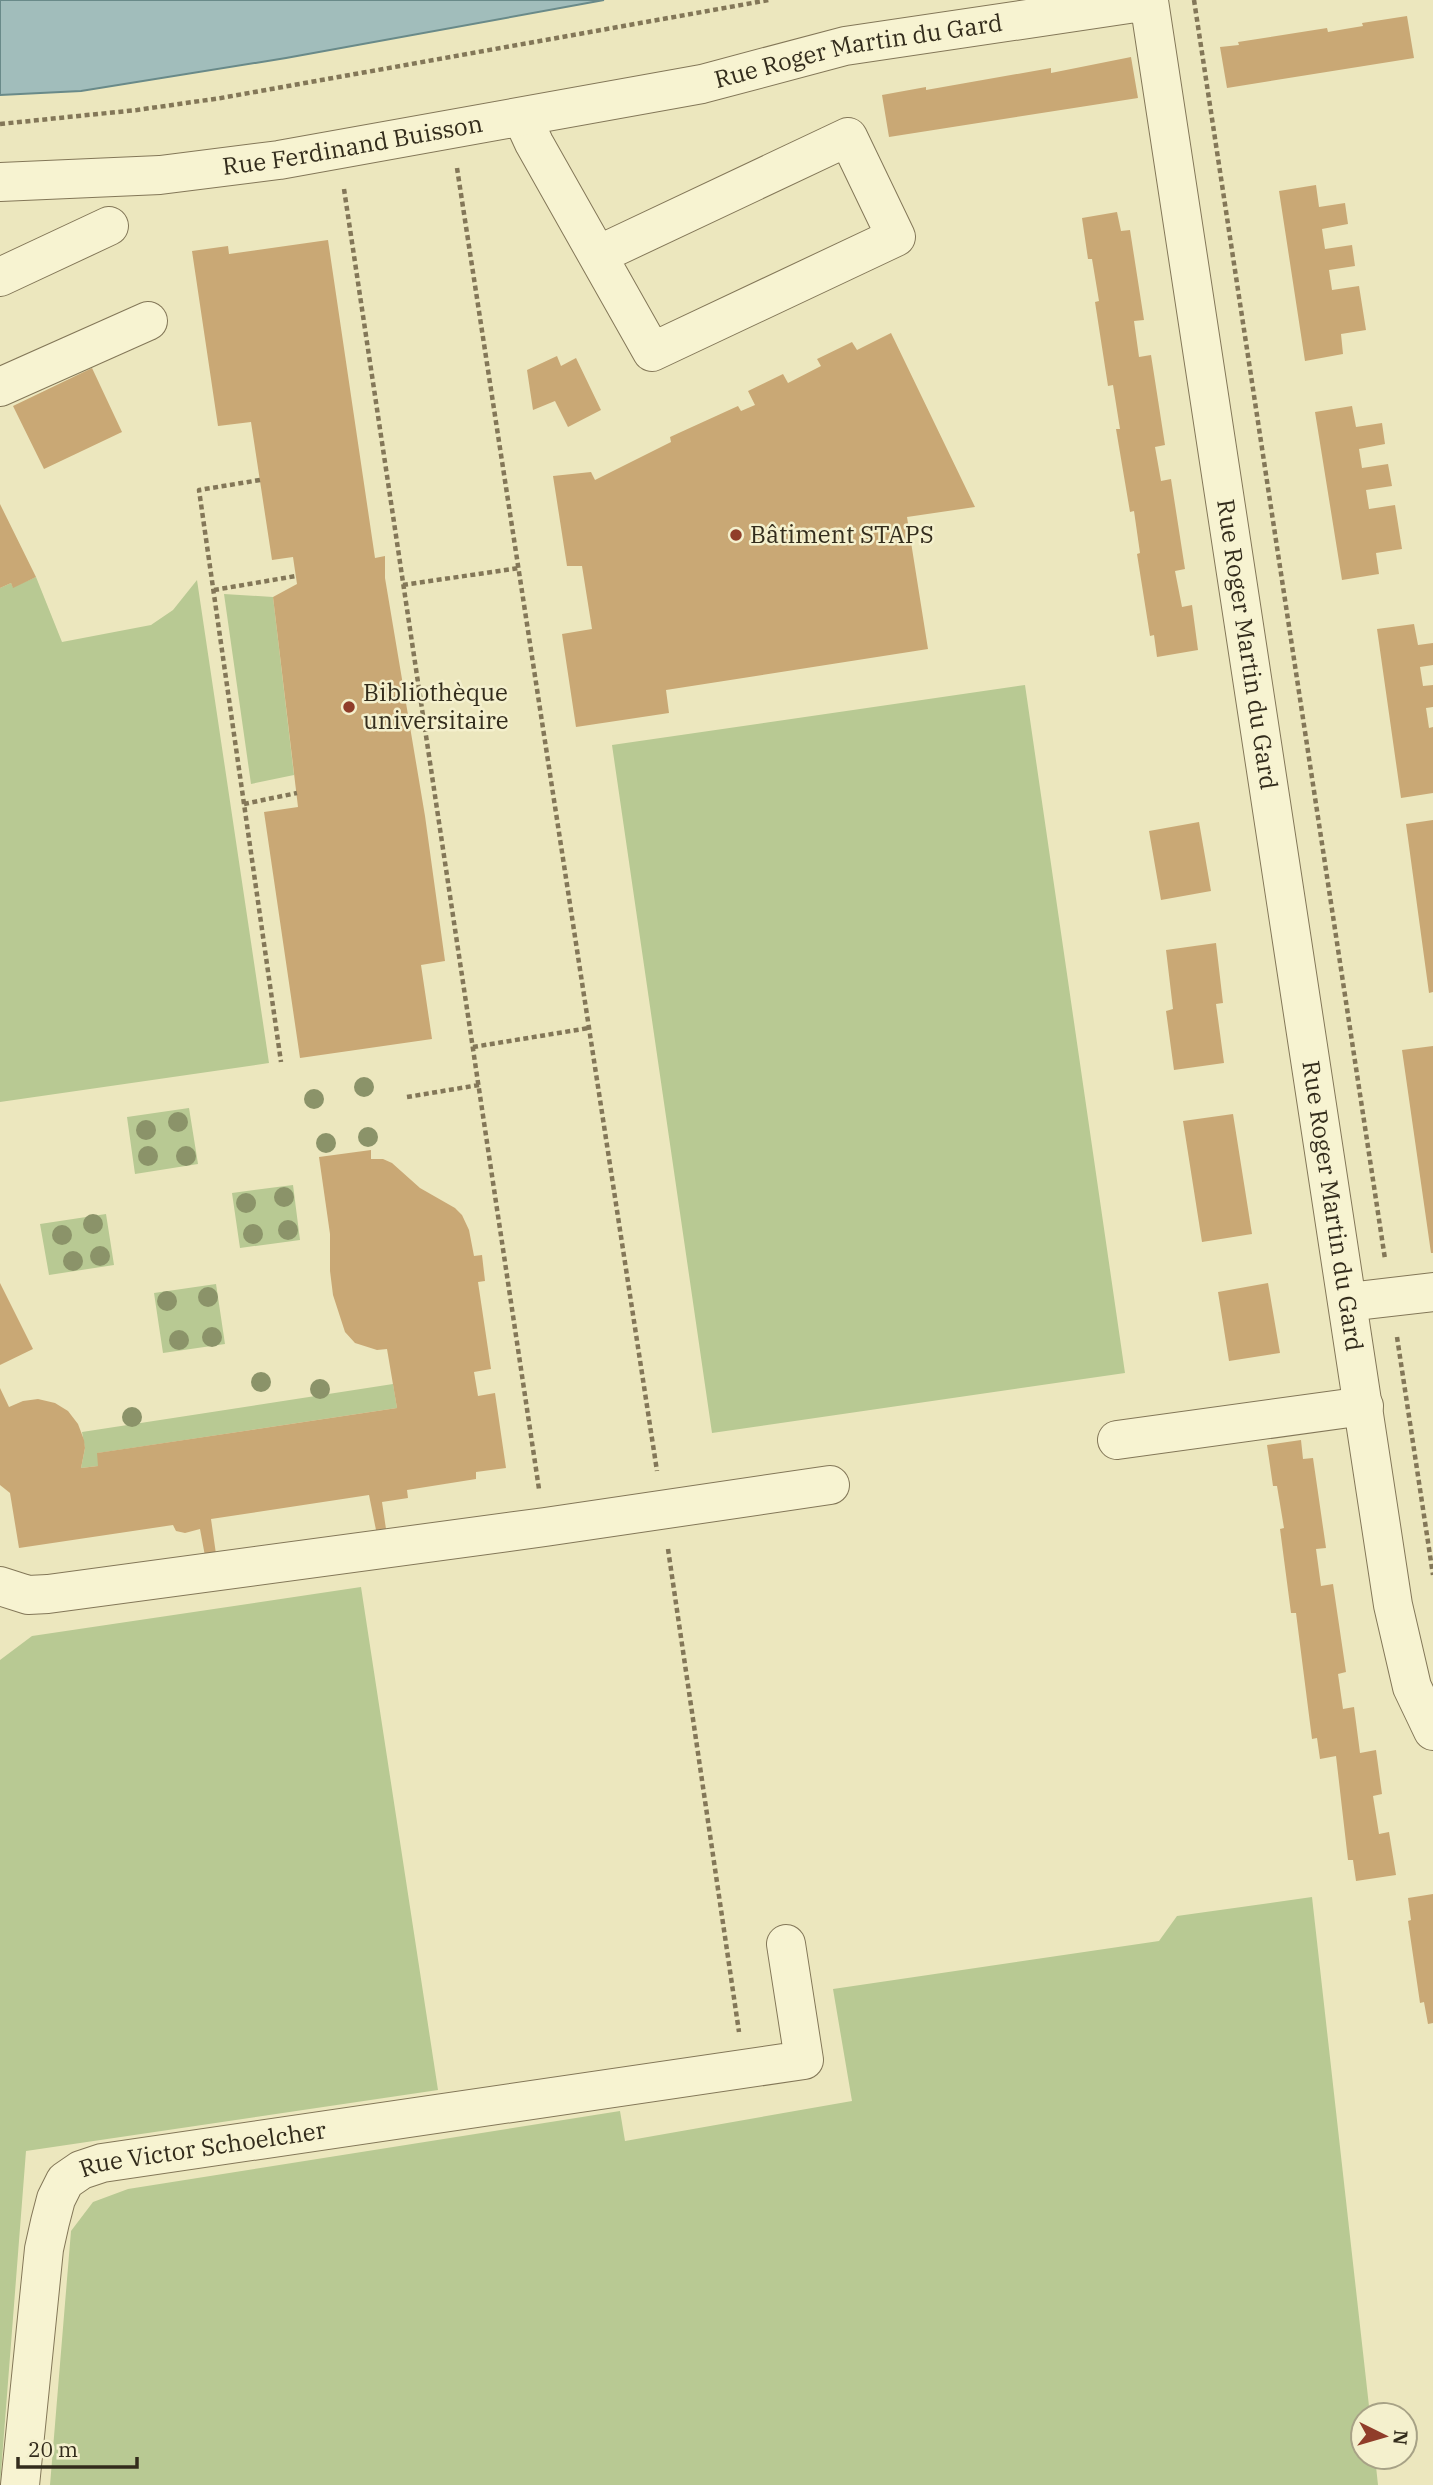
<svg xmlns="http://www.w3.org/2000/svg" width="1433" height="2485" font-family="'IBM Plex Serif',serif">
<rect width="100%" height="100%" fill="#ece7be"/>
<path fill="#b8c993" d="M 36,577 L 62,642 L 151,625 L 173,610 L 197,580 L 269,1063 L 0,1102 L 0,588 L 11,583 L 13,587 Z
M 224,594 L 273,597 L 294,775 L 251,784 Z
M 1025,685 L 1125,1373 L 712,1433 L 612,745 Z
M 189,1108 L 198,1164 L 135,1174 L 127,1117 Z
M 293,1185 L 300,1240 L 240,1248 L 232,1193 Z
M 106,1214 L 114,1265 L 49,1275 L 40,1224 Z
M 216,1284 L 225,1344 L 163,1353 L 154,1293 Z
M 393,1384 L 397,1408 L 98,1453 L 98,1466 L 81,1468 L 85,1448 L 82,1432 Z
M 361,1587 L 438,2090 L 26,2151 L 0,2485 L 0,1660 L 32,1636 Z
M 1312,1897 L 1370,2415 L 1363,2415 L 1363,2457 L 1375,2457 L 1378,2485 L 50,2485 L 71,2231 L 93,2202 L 128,2189 L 620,2111 L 625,2141 L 852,2101 L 833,1989 L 1159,1941 L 1177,1916 Z"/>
<path fill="#a1bdbb" stroke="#698a89" stroke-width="2" d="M 0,0 L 604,0 L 286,58 L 81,91 L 0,95 Z"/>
<path fill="#c9a875" d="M 1407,16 L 1414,58 L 1227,88 L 1220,47 L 1239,45 L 1238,42 L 1327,28 L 1328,32 L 1345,29 L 1363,26 L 1362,23 Z
M 1131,57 L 1138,98 L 889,137 L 882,95 L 926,87 L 926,90 L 1051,68 L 1051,73 Z
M 1316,185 L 1319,207 L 1345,203 L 1348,224 L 1322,229 L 1325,249 L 1352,245 L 1355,266 L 1329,270 L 1332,290 L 1359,286 L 1366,330 L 1341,334 L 1343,354 L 1305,361 L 1279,191 Z
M 1117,212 L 1121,231 L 1130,230 L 1144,320 L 1134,321 L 1139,357 L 1151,355 L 1165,445 L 1155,447 L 1161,481 L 1171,479 L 1185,569 L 1175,571 L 1182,607 L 1192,605 L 1198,650 L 1157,657 L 1154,635 L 1150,636 L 1137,554 L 1140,553 L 1134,511 L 1130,512 L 1116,429 L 1120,429 L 1113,385 L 1108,386 L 1095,302 L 1099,301 L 1092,259 L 1088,259 L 1082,218 Z
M 328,240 L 375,558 L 385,556 L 385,578 L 425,816 L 445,961 L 421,965 L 432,1039 L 300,1058 L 264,812 L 298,807 L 273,597 L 297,584 L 293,557 L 272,560 L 251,422 L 218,426 L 192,251 L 228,246 L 229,254 Z
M 891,333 L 975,507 L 907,517 L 928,649 L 666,690 L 669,713 L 576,727 L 562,634 L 592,629 L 582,566 L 567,566 L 553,476 L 591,472 L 595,480 L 671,442 L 670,437 L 738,406 L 741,411 L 755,405 L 748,391 L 783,374 L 788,383 L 821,366 L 817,359 L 852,342 L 857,350 Z
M 557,356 L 561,366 L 576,358 L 601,410 L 568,427 L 555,401 L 533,410 L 527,370 Z
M 92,368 L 122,432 L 44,469 L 13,406 Z
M 1352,406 L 1356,427 L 1382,423 L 1385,444 L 1359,449 L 1362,468 L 1388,464 L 1392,486 L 1366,490 L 1369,509 L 1395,505 L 1402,549 L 1376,553 L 1379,574 L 1342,580 L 1315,412 Z
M 0,504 L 36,577 L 13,588 L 11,583 L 0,588 Z
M 1414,624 L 1418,645 L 1433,643 L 1433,665 L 1420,667 L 1423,686 L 1433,685 L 1433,707 L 1426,708 L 1429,728 L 1433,727 L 1433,793 L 1401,798 L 1377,629 Z
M 1433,820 L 1433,992 L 1429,993 L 1406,824 Z
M 1199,822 L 1211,891 L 1161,900 L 1149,831 Z
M 1216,943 L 1223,1003 L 1216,1004 L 1224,1063 L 1174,1070 L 1166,1011 L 1173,1009 L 1166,950 Z
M 1433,1046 L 1433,1253 L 1431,1253 L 1402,1050 Z
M 1233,1114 L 1252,1234 L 1202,1242 L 1183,1121 Z
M 371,1150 L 371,1159 L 383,1159 L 392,1163 L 420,1188 L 455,1208 L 462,1215 L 469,1230 L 474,1256 L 482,1255 L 485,1281 L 478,1282 L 491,1369 L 474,1372 L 478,1396 L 495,1393 L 506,1468 L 476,1472 L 476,1479 L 407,1490 L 408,1498 L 382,1502 L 386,1529 L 376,1530 L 369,1495 L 211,1519 L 216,1554 L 205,1556 L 200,1529 L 185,1533 L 176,1531 L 173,1525 L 19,1548 L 10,1493 L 0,1485 L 0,1388 L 9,1407 L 23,1401 L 38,1399 L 55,1403 L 68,1411 L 78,1424 L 84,1440 L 85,1448 L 81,1468 L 98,1466 L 97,1453 L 397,1408 L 387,1349 L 377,1350 L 355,1343 L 345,1332 L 333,1295 L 330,1271 L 330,1234 L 319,1157 Z
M 0,1283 L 33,1349 L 0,1365 Z
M 1268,1283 L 1280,1353 L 1229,1361 L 1218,1292 Z
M 1301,1440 L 1303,1459 L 1313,1458 L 1326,1548 L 1316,1549 L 1321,1586 L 1333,1584 L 1346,1672 L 1338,1674 L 1343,1709 L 1354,1707 L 1360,1753 L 1376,1750 L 1382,1794 L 1373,1796 L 1379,1834 L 1389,1832 L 1396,1875 L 1356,1881 L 1353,1860 L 1348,1860 L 1336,1756 L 1320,1759 L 1317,1738 L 1312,1739 L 1296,1613 L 1291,1613 L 1280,1529 L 1284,1528 L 1277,1486 L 1273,1486 L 1267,1445 Z
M 1433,1894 L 1433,2023 L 1428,2024 L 1424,2002 L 1420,2003 L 1408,1921 L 1411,1920 L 1408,1898 Z"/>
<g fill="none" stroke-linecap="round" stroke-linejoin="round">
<g stroke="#837758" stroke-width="40">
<g id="minor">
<path d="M 522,117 L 534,143 L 652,352 L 896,237 L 848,137 L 598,255"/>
<path id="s1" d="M 0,182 L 160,175 L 279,160 L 702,84 L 845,46 L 1149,1 L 1393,1605 L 1412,1687 L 1433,1731"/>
<path d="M 0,277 L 109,226"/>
<path d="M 0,387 L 148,321"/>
<path d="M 1348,1302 L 1433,1292"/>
<path d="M 1117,1440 L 1364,1406"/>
<path d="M 0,1586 L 28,1595 L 48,1594 L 545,1527 L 830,1485"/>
<path id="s2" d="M 20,2485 L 44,2249 L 50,2222 L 56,2199 L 65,2181 L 81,2170 L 102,2163 L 804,2060 L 786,1944"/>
</g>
</g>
<path stroke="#837758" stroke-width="4.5" stroke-dasharray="5 3.5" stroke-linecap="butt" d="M 1194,0 L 1385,1259
M 0,124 L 137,110 L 221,98 L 769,0
M 457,168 L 657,1471
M 344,189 L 539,1489
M 260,480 L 199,490 L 281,1062
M 403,585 L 519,568
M 214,590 L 296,576
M 244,804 L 297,793
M 473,1047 L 589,1028
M 407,1097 L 479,1085
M 1397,1337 L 1433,1575
M 668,1549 L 739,2032"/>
<use href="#minor" stroke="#f7f3d1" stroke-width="38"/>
</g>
<g fill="#8b9369">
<circle cx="364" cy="1087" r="10"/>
<circle cx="314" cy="1099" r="10"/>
<circle cx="178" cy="1122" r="10"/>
<circle cx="146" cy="1130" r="10"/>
<circle cx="368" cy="1137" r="10"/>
<circle cx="326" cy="1143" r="10"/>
<circle cx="148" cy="1156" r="10"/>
<circle cx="186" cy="1156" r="10"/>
<circle cx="284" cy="1197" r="10"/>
<circle cx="246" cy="1203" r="10"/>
<circle cx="93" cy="1224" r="10"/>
<circle cx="288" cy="1230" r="10"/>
<circle cx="253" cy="1234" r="10"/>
<circle cx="62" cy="1235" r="10"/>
<circle cx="100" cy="1256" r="10"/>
<circle cx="73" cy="1261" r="10"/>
<circle cx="208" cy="1297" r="10"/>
<circle cx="167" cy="1301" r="10"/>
<circle cx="212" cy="1337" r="10"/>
<circle cx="179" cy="1340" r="10"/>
<circle cx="261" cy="1382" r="10"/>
<circle cx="320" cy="1389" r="10"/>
<circle cx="132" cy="1417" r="10"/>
</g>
<g fill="#903d2a" stroke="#f4f0cd" stroke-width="2.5">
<circle cx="736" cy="535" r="7"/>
<circle cx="349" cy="707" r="7"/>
</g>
<g text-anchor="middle" stroke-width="5" stroke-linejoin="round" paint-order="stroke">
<g font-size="24" fill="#332c1c" stroke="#f4f0cd">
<text dy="8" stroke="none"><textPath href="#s1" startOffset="870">Rue Roger Martin du Gard</textPath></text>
<text dy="8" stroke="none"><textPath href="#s1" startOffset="355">Rue Ferdinand Buisson</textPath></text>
<text dy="8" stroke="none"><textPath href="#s1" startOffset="1816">Rue Roger Martin du Gard</textPath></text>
<text dy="8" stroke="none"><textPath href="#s1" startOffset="2384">Rue Roger Martin du Gard</textPath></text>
<text dy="8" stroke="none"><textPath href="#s2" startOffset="452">Rue Victor Schoelcher</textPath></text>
</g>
<g font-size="24" fill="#332c1c" stroke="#f4f0cd" text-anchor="start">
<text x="750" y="543">Bâtiment STAPS</text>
<text x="363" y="701">Bibliothèque<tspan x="363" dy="28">universitaire</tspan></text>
</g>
</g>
<g transform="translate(1384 2436) rotate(95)"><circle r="33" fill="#f4f0cd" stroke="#a7a286" stroke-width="2"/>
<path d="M0-5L12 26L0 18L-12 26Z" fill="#903d2a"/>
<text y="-10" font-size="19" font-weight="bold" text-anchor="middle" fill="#332c1c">N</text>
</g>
<path d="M18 2457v10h119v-10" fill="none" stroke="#332c1c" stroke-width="3.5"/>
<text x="28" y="2457" font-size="21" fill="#332c1c" stroke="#f4f0cd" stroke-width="5" paint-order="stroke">20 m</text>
</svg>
